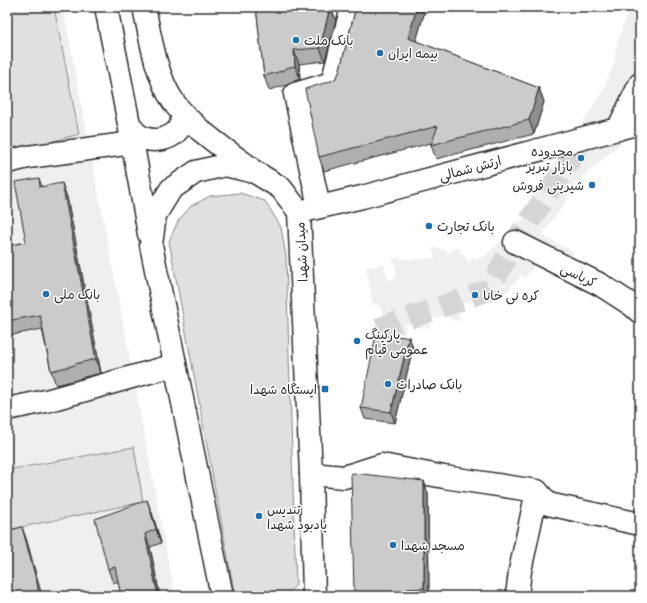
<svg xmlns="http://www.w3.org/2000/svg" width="647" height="603" font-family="'Gochi Hand','Playpen Sans Arabic',sans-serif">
<rect width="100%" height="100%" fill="#fff"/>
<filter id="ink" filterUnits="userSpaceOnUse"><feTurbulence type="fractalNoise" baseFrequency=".025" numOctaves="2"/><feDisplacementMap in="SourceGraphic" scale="8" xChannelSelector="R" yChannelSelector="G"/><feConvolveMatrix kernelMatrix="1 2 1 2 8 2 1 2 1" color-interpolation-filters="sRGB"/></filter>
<g filter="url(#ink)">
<path fill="#efefef" d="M 7,7 L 63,7 L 175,596 L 7,596 Z
M 629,7 L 640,7 L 640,126 L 568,190 L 568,199 L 542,235 L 574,252 L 560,269 L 540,258 L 525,278 L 521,275 L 516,282 L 497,301 L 493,294 L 459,305 L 459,321 L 451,320 L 449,315 L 430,319 L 430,328 L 420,327 L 420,322 L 406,325 L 405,334 L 380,331 L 384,319 L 381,308 L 373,303 L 366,268 L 384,264 L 388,281 L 396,278 L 396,274 L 397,273 L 392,257 L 410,260 L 435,258 L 432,247 L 451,252 L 453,249 L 459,248 L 461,252 L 468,261 L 474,258 L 483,258 L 499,243 L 505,242 L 511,227 L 514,228 L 515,222 L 522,220 L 527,217 L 530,210 L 530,200 L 601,95 L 615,61 L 615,50 Z"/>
<path fill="#e0e0e0" stroke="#868686" d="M 7,7 L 54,7 L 79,134 L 7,154 Z
M 240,193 L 265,201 L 281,227 L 286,257 L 296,585 L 285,596 L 241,596 L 234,591 L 169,241 L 178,221 L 191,206 L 210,196 Z
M 134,447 L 143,502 L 7,530 L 7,470 Z"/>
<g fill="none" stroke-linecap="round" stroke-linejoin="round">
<path stroke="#d5d5d5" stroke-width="22" stroke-dasharray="22 11" stroke-linecap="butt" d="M 378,329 L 489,290 L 515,242 L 586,137"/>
<g stroke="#2b2b2b" stroke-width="25">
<path id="minor" d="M 618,129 L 640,84
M 7,162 L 28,157 L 133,143
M 319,207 L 295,94 L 332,83 L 352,7
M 515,242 L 601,285 L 632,305 L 640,312
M 7,409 L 46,401 L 175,365
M 311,474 L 344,477 L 382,465 L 444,477 L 537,491 L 548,504 L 640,524
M 517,596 L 520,571 L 537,491"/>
</g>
<g stroke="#2b2b2b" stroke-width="25">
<path id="major" d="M 106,7 L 129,124 L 149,234
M 144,7 C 150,36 156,76 173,101 C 180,112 190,121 200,130 C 216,143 232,155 249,167
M 129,124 C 132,127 134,132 137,134 C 150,144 171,141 180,127 C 182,123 182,118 183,114
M 299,212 L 362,197 L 640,123
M 222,596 L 151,245 L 155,215 L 171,189 L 196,172 L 225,165 L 255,172 L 281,188 L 299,212 L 311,474 L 314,596"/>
</g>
<use href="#minor" stroke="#fff" stroke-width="22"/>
<use href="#major" stroke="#fff" stroke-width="22"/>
</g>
<path fill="#afafaf" stroke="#2b2b2b" d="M 256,7 L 331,7 L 336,20 L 325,61 L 299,64 L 300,79 L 291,82 L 287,85 L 269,90 L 264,76 Z
M 356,7 L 421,7 L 424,14 L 416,41 L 539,88 L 544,102 L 534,134 L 436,159 L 431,145 L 431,143 L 324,171 L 319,157 L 331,81 L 336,78 L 339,73 Z
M 39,178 L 42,187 L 67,197 L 101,373 L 80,378 L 80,379 L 56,385 L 51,371 L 42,329 L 7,336 L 7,246 L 26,242 Z
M 409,337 L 413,348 L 395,423 L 365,419 L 361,408 Z
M 424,481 L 428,494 L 429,596 L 354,596 Z
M 152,513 L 161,543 L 150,547 L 160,596 L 121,596 L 118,581 L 113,583 L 108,569 Z"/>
<path fill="#8e8e8e" stroke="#2b2b2b" d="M 330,7 L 336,20 L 325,61 L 320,48 Z
M 417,7 L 421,7 L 424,14 L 413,52 L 408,38 Z
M 294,50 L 299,64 L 300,79 L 295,66 Z
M 539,88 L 544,102 L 534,134 L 529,120 Z
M 62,183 L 67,197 L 101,373 L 96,359 Z
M 409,337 L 413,348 L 395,423 L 391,412 Z
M 424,481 L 428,494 L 429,596 L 427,596 L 424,588 Z
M 147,500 L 152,513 L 161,543 L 156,529 Z
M 22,527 L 27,541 L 42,596 L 39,596 Z
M 145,534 L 150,547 L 160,596 L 158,596 Z"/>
<path fill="#cbcbcb" stroke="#2b2b2b" d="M 256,7 L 330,7 L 320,48 L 294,50 L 295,66 L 286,68 L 282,71 L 264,76 Z
M 356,7 L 417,7 L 408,38 L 539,88 L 529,120 L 431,145 L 438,126 L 319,157 L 305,89 L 331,81 L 336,78 L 339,73 Z
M 39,178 L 40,187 L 62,183 L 96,359 L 75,364 L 75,365 L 51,371 L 40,315 L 7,321 L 7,246 L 26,242 L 15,182 Z
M 376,335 L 409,337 L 391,412 L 361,408 Z
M 353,473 L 424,481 L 424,588 L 407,589 L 407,596 L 354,596 L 354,592 L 351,474 Z
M 147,500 L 156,529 L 145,534 L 158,596 L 121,596 L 115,567 L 108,569 L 95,519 Z
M 22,527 L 37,583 L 39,596 L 7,596 L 7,531 Z"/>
</g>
<g fill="#1f6fb2" stroke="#fff" stroke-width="1.5">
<circle cx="296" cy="40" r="4"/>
<circle cx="380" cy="53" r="4"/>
<circle cx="581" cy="158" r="4"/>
<circle cx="592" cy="185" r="4"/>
<circle cx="429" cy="226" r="4"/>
<circle cx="46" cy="294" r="4"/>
<circle cx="475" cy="295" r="4"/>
<circle cx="357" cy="341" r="4"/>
<circle cx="388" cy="384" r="4"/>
<rect x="321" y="385" width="8" height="8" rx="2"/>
<circle cx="259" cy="516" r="4"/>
<circle cx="393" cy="545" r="4"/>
</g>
<g text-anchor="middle" stroke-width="3" stroke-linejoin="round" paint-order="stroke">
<g font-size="13" fill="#2b2b2b" stroke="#fff" text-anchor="start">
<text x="304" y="45">بانک ملت</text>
<text x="388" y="58">بیمه ایران</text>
<text x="573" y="156" text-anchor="end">محدوده<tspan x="573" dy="15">بازار تبریز</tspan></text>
<text x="584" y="190" text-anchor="end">شیرینی فروش</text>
<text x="437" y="231">بانک تجارت</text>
<text x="54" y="299">بانک ملی</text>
<text x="483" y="300">کره نی خانا</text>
<text x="365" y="339">پارکینگ<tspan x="365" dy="15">عمومی قیام</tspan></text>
<text x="396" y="389">بانک صادرات</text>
<text x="317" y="394" text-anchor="end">ایستگاه شهدا</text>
<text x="267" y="514">تندیس<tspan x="267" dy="15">یادبود شهدا</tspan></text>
<text x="401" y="550">مسجد شهدا</text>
</g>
<g font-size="13" fill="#2b2b2b" stroke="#fff">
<text transform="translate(470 168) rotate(-15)" y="5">ارتش شمالی</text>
<text transform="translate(301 252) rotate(-93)" y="5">میدان شهدا</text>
<text transform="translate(579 275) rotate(26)" y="5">کرباسی</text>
</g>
</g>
<rect width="647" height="603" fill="none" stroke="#fff" stroke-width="24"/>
<rect x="12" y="12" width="623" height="579" fill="none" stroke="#2b2b2b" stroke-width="1.5" filter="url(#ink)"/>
</svg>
